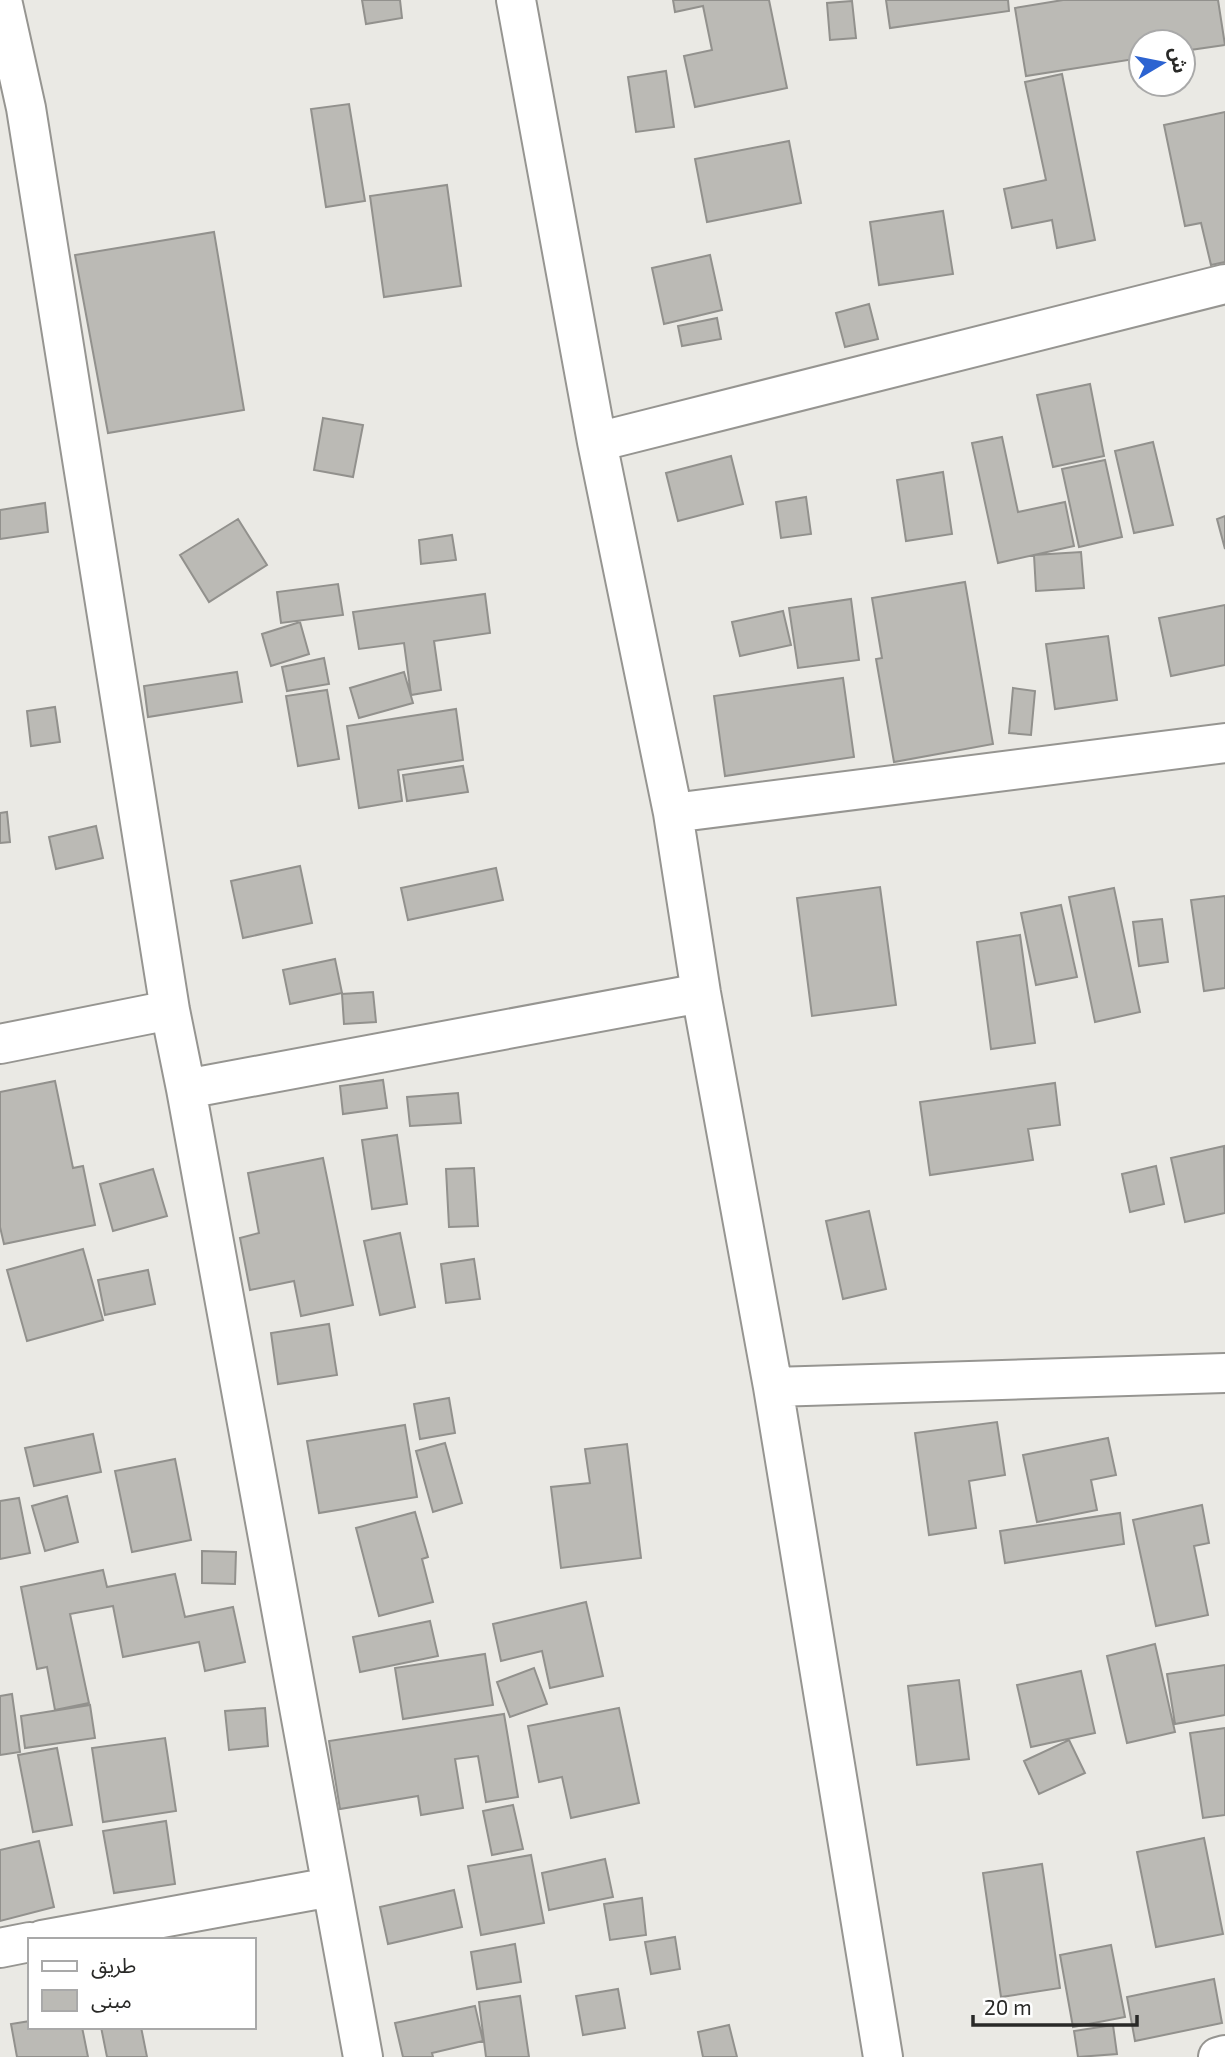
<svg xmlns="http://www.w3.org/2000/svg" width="1225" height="2057" font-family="'Exo 2','Noto Sans Arabic',sans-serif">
<rect width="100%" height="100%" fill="#eae9e4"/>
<path fill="#bbbab5" stroke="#92918d" stroke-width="2" d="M 362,0 L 400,0 L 402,18 L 366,24 Z
M 673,0 L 769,0 L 787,88 L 695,107 L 684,56 L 712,50 L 703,6 L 675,12 Z
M 886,0 L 1008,0 L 1009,11 L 890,28 Z
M 1063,0 L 1218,0 L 1225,45 L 1183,51 L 1183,42 L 1141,42 L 1141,58 L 1026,76 L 1015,8 Z
M 852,1 L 856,38 L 830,40 L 827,3 Z
M 666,71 L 674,127 L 636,132 L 628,77 Z
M 1062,74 L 1095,240 L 1057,248 L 1052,220 L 1012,228 L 1004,189 L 1046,180 L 1025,82 Z
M 349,104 L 365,201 L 326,207 L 311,109 Z
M 1225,112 L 1225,262 L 1211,265 L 1201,223 L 1185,226 L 1164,125 Z
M 789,141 L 801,203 L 707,222 L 695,159 Z
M 447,185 L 461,286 L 384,297 L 370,196 Z
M 943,211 L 953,274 L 879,285 L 870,222 Z
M 214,232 L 244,410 L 108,433 L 75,255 Z
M 710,255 L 722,310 L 664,324 L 652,268 Z
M 869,304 L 878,339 L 845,347 L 836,313 Z
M 717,318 L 721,339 L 682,346 L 678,326 Z
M 1090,384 L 1104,456 L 1053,467 L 1037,395 Z
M 323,418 L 363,425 L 353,477 L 314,470 Z
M 1002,437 L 1018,512 L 1065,502 L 1074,546 L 998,563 L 972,443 Z
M 1153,442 L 1173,525 L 1134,533 L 1115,451 Z
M 731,456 L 743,504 L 678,521 L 666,473 Z
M 1105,460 L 1122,537 L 1079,547 L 1062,469 Z
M 943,472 L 952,534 L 906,541 L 897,480 Z
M 806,497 L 811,534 L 781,538 L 776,502 Z
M 45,503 L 48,532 L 0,539 L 0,510 Z
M 1225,516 L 1225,549 L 1217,519 Z
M 238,519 L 267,565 L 209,602 L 180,555 Z
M 452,535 L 456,560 L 421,564 L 419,540 Z
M 1081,552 L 1084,588 L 1036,591 L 1034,555 Z
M 965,582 L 993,744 L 894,762 L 876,659 L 882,658 L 872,598 Z
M 338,584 L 343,615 L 281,623 L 277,592 Z
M 485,594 L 490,633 L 434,641 L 441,690 L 411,695 L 404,643 L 359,649 L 353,612 Z
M 851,599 L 859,660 L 798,668 L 789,608 Z
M 1225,605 L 1225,665 L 1171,676 L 1159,618 Z
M 783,611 L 791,645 L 740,656 L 732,622 Z
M 300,622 L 309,654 L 271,666 L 262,634 Z
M 1108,636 L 1117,700 L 1055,709 L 1046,644 Z
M 324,658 L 329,684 L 287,691 L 282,667 Z
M 237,672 L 242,702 L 148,717 L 144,686 Z
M 404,672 L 413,703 L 359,718 L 350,688 Z
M 843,678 L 854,757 L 725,776 L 714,696 Z
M 1013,688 L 1035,691 L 1031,735 L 1009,733 Z
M 327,690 L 339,759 L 298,766 L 286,696 Z
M 55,707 L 60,742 L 31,746 L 27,711 Z
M 456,709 L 463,760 L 398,770 L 402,801 L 359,808 L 347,726 Z
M 463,766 L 468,792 L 407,801 L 403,775 Z
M 7,812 L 10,842 L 0,843 L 0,813 Z
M 96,826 L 103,858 L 56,869 L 49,837 Z
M 300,866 L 312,923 L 243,938 L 231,881 Z
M 496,868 L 503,900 L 408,920 L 401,888 Z
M 880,887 L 896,1005 L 812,1016 L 797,898 Z
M 1114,888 L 1140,1012 L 1095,1022 L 1069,897 Z
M 1225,896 L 1225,988 L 1204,991 L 1191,900 Z
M 1061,905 L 1077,977 L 1036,985 L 1021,913 Z
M 1162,919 L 1168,962 L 1139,966 L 1133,922 Z
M 1020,935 L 1035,1043 L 991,1049 L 977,942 Z
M 335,959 L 342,993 L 290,1004 L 283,970 Z
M 373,992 L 376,1022 L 344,1024 L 342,994 Z
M 383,1080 L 387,1108 L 343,1114 L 340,1086 Z
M 55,1081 L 73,1168 L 83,1166 L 95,1225 L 4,1244 L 0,1227 L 0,1092 Z
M 1055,1083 L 1060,1125 L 1028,1129 L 1033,1160 L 930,1175 L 920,1102 Z
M 458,1093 L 461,1123 L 410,1126 L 407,1097 Z
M 397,1135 L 407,1204 L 372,1209 L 362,1140 Z
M 1224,1146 L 1225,1213 L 1185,1222 L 1171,1158 Z
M 323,1158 L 353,1305 L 301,1316 L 294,1281 L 250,1290 L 240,1238 L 259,1233 L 248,1173 Z
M 1156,1166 L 1164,1204 L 1130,1212 L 1122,1174 Z
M 474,1168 L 478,1226 L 449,1227 L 446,1169 Z
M 153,1169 L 167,1216 L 113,1231 L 100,1184 Z
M 869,1211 L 886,1289 L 843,1299 L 826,1221 Z
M 400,1233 L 415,1307 L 380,1315 L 364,1241 Z
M 83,1249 L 103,1320 L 27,1341 L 7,1270 Z
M 474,1259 L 480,1299 L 446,1303 L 441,1264 Z
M 148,1270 L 155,1304 L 105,1315 L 98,1280 Z
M 329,1324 L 337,1375 L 278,1384 L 271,1333 Z
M 449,1398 L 455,1433 L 420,1439 L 414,1404 Z
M 997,1422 L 1005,1475 L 969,1481 L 976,1528 L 929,1535 L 915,1433 Z
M 405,1425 L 417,1497 L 319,1513 L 307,1441 Z
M 93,1434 L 101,1472 L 34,1486 L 25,1448 Z
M 1108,1438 L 1116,1475 L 1091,1480 L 1097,1510 L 1037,1522 L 1023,1455 Z
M 445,1443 L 462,1503 L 433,1512 L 416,1451 Z
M 627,1444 L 641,1558 L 561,1568 L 551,1487 L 590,1483 L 585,1449 Z
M 175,1459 L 191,1540 L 132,1552 L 115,1471 Z
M 67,1496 L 78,1542 L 45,1551 L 32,1506 Z
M 19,1498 L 30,1553 L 0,1559 L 0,1501 Z
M 1202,1505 L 1209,1543 L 1194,1546 L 1208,1615 L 1156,1626 L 1133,1520 Z
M 415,1512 L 428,1557 L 422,1559 L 433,1602 L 379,1616 L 356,1528 Z
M 1120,1513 L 1124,1544 L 1005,1563 L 1000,1531 Z
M 202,1551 L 236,1552 L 235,1584 L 202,1583 Z
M 103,1570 L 107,1587 L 175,1574 L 185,1617 L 233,1607 L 245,1662 L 205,1671 L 199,1642 L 123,1657 L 113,1606 L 70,1614 L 89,1703 L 55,1710 L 47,1667 L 37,1669 L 21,1587 Z
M 586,1602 L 603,1676 L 550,1688 L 542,1651 L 501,1661 L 493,1624 Z
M 430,1621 L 438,1656 L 360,1672 L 353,1637 Z
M 1155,1644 L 1175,1732 L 1127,1743 L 1107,1656 Z
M 485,1654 L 493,1705 L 403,1719 L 395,1668 Z
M 1225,1665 L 1225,1715 L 1175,1724 L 1167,1674 Z
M 534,1668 L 547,1704 L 510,1717 L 497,1682 Z
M 1081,1671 L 1095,1733 L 1031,1747 L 1017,1685 Z
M 959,1680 L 969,1759 L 917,1765 L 908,1686 Z
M 12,1694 L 20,1752 L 0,1755 L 0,1696 Z
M 90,1705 L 95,1738 L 25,1748 L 21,1716 Z
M 265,1708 L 268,1746 L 229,1750 L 225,1711 Z
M 619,1708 L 639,1803 L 571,1818 L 562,1777 L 539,1782 L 528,1726 Z
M 504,1714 L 518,1797 L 486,1802 L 478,1756 L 455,1759 L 463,1808 L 421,1815 L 418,1796 L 340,1809 L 329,1741 Z
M 1225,1728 L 1225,1815 L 1203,1818 L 1190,1733 Z
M 165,1738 L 176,1811 L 103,1822 L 92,1748 Z
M 1069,1740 L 1085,1773 L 1039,1794 L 1024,1761 Z
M 57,1748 L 72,1825 L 33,1832 L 18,1755 Z
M 513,1805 L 523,1849 L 492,1855 L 483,1811 Z
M 166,1821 L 175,1884 L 114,1893 L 103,1831 Z
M 1204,1838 L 1223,1934 L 1156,1947 L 1137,1852 Z
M 39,1841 L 54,1907 L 0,1921 L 0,1850 Z
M 531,1855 L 544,1923 L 481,1935 L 468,1866 Z
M 605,1859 L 613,1897 L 549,1910 L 542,1873 Z
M 1042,1864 L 1060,1988 L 1001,1997 L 983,1873 Z
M 454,1890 L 462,1927 L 388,1944 L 380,1907 Z
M 642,1898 L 646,1935 L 610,1940 L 604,1904 Z
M 675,1937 L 680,1969 L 651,1974 L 645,1942 Z
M 515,1944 L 521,1982 L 477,1989 L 471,1952 Z
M 1111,1945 L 1125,2017 L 1073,2027 L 1060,1955 Z
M 1214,1979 L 1222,2023 L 1135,2041 L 1127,1997 Z
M 618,1989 L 625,2028 L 583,2035 L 576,1996 Z
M 520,1996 L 529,2057 L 486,2057 L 479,2002 Z
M 475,2006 L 483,2041 L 432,2053 L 433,2057 L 403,2057 L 395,2023 Z
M 30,2021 L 30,2027 L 82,2027 L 88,2057 L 17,2057 L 11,2024 Z
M 729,2025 L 737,2057 L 703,2057 L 698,2032 Z
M 1113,2025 L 1117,2054 L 1078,2057 L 1074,2031 Z
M 101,2027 L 141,2027 L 147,2057 L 107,2057 Z"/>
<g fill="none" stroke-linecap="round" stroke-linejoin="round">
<g stroke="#969591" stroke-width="42">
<path id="minor" d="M 2,0 L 26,108 L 170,1010 L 186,1089 L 363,2057
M 516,0 L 597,442 L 673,813 L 701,993 L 773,1387 L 883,2057
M 597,442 L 1225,284
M 673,813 L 1225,743
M 0,1044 L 170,1010
M 186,1089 L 701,993
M 773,1387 L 1225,1373
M 42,1940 L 331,1887
M 0,1948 L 30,1942
M 1218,2057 L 1225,2055"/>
</g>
<use href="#minor" stroke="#fff" stroke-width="38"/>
</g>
<rect x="28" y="1938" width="228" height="91" fill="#ffffff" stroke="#a9a9a9" stroke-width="2"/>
<rect x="42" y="1961" width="35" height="10" fill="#ffffff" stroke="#a9a9a9" stroke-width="2"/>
<text x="91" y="1973" font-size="21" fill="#292927">طريق</text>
<rect x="42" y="1990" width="35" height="21" fill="#bbbab5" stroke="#a9a9a9" stroke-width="2"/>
<text x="91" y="2008" font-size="21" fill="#292927">مبنى</text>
<g transform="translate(1162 63) rotate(80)"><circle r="33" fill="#ffffff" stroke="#a9a9a9" stroke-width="2"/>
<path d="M0-5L12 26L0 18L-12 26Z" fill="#2c63d1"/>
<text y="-10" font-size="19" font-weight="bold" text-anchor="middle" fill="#292927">ش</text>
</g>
<path d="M973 2015v10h164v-10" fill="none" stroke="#292927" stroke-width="3.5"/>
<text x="984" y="2015" font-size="21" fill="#292927" stroke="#ffffff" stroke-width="5" paint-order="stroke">20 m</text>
</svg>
